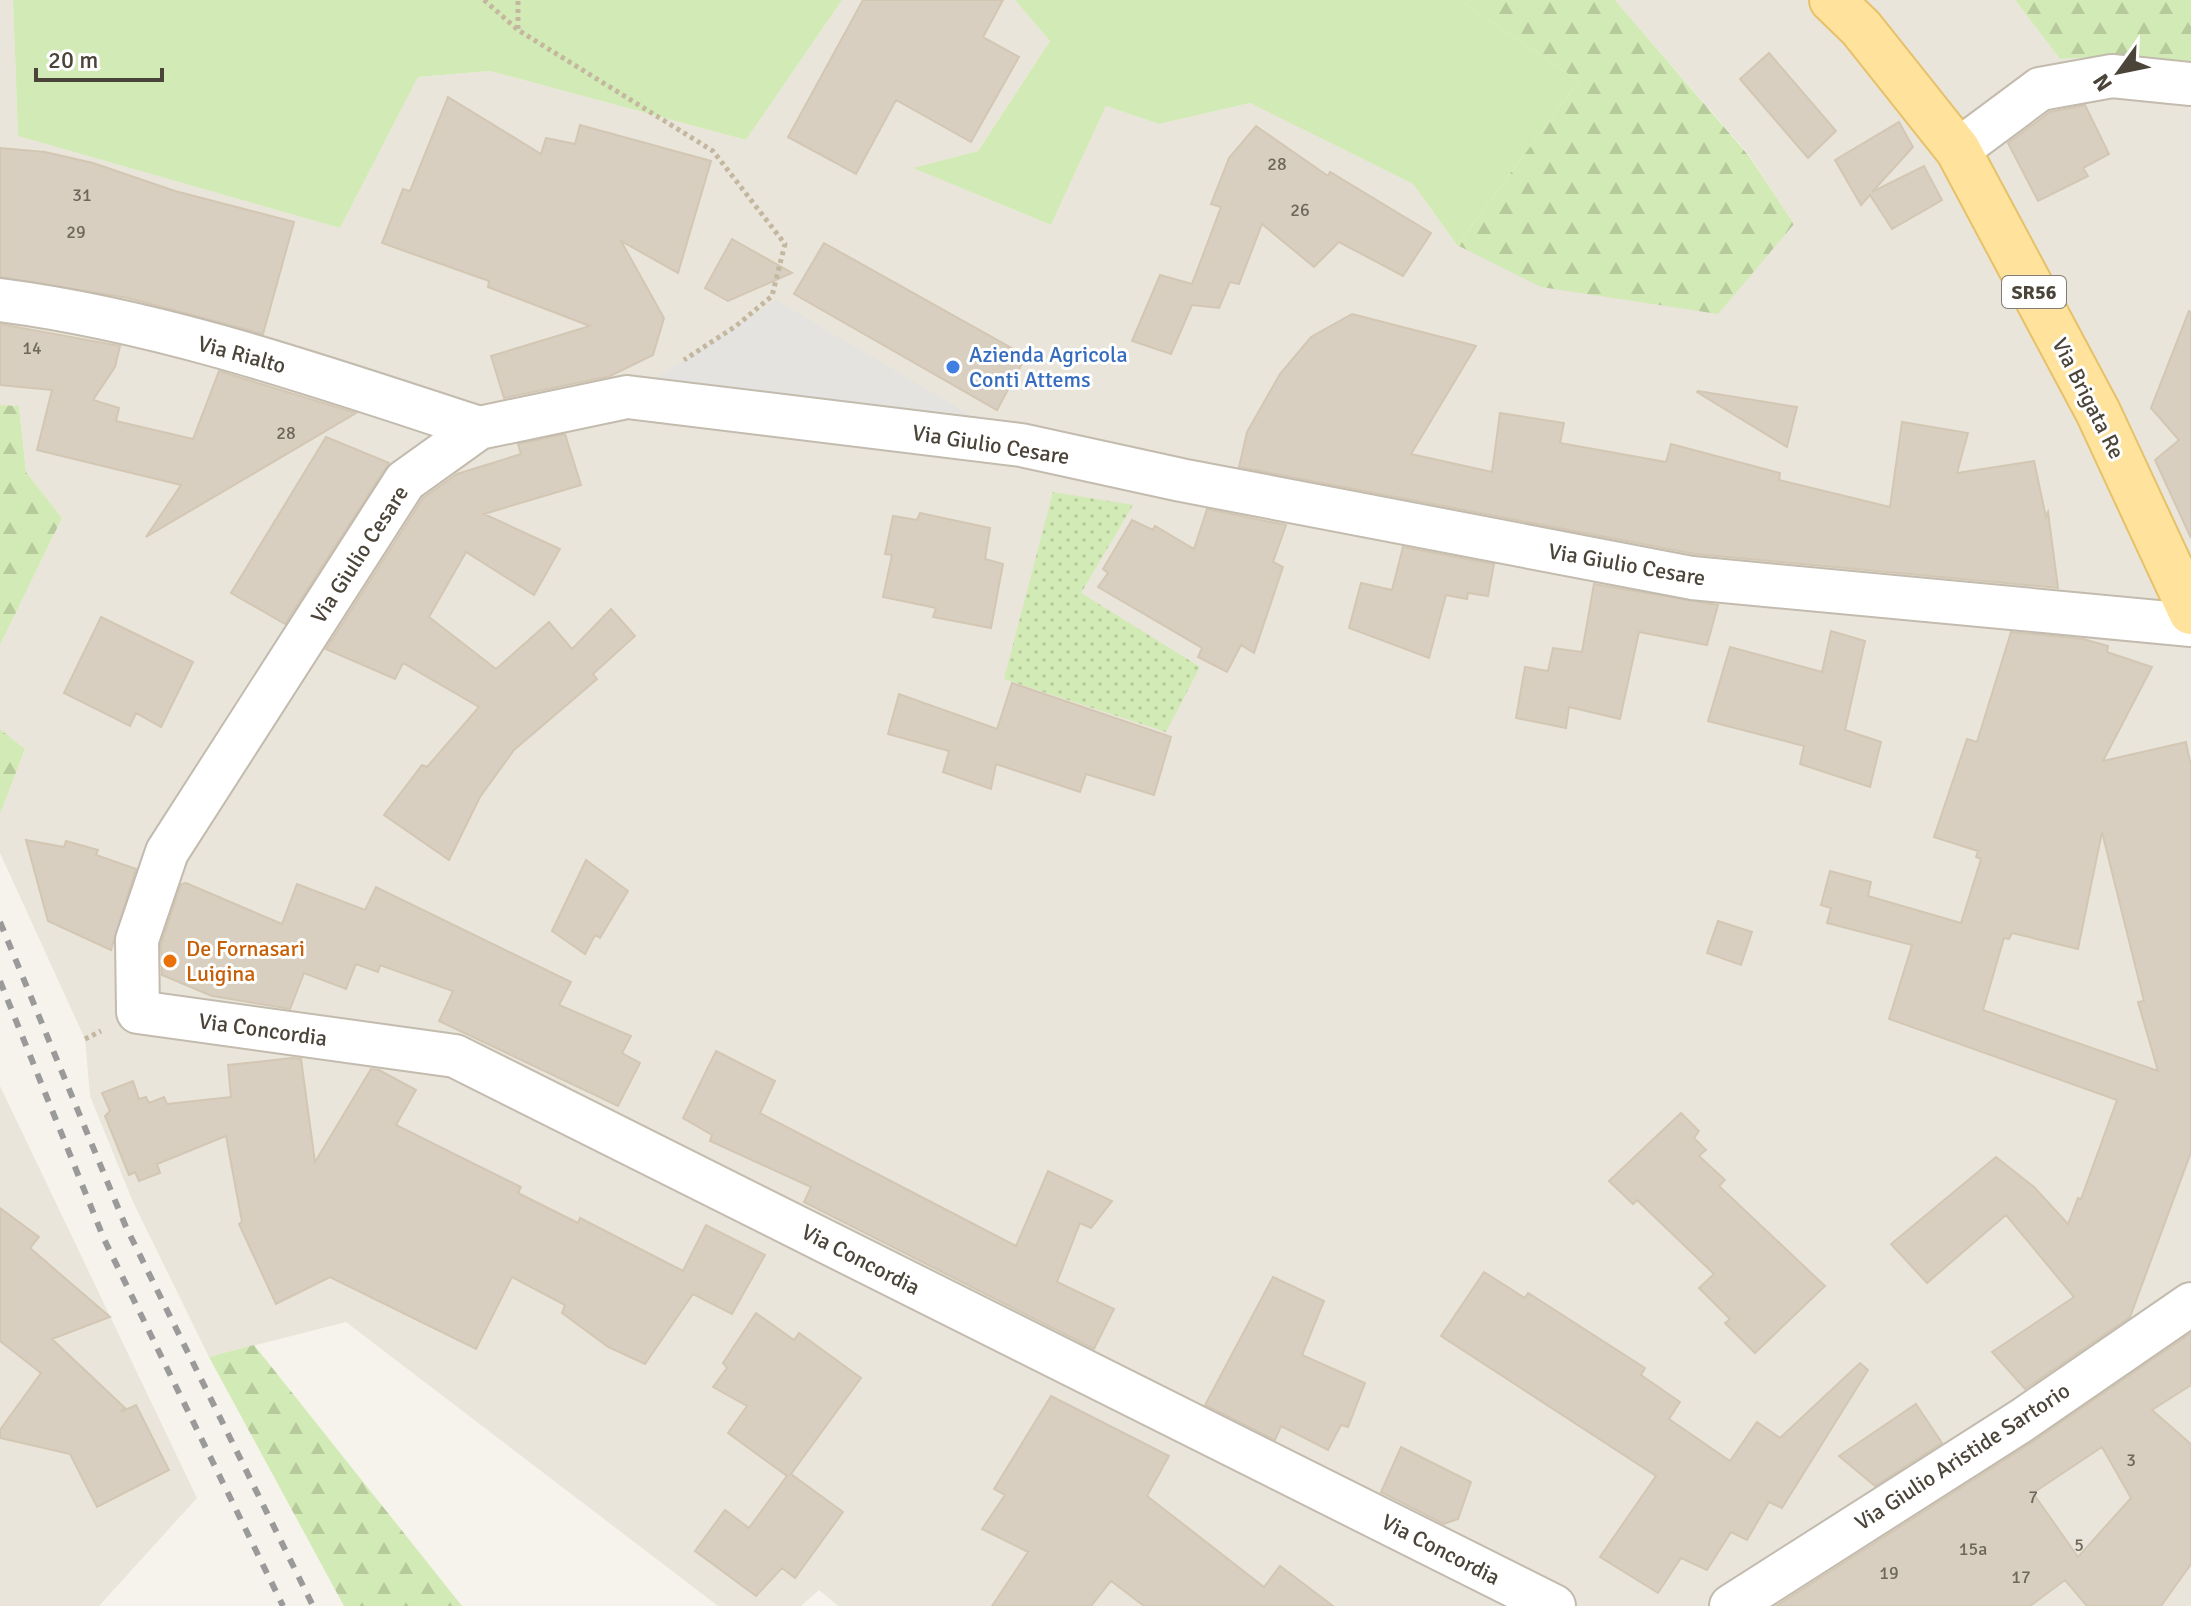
<svg xmlns="http://www.w3.org/2000/svg" width="2191" height="1606" font-family="Signika,sans-serif">
<defs>
<pattern id="forest-firs" width="22" height="20" patternUnits="userSpaceOnUse" patternTransform="scale(2)"><rect width="22" height="20" fill="#d2eab5"/><path d="M5 1l3.5 6h-7zM16 11l3.5 6h-7z" fill="#b6ca9c"/></pattern>
<pattern id="park-dots" width="8" height="8" patternUnits="userSpaceOnUse" patternTransform="scale(2)"><rect width="8" height="8" fill="#d2eab5"/><path d="M2 2h.1M6 6h.1" fill="none" stroke="#b6ca9c" stroke-width="1.8" stroke-linecap="round"/></pattern>
</defs>
<rect width="100%" height="100%" fill="#f6f3ec"/>
<path fill="#eae5da" d="M 0,0 L 13,0 L 18,136 L 340,228 L 418,77 L 490,71 L 746,140 L 842,0 L 1015,0 L 1050,41 L 978,151 L 914,168 L 1051,225 L 1106,106 L 1159,124 L 1250,103 L 1413,184 L 1457,245 L 1794,224 L 1749,155 L 1615,0 L 2015,0 L 2060,59 L 2113,56 L 2191,64 L 2191,1606 L 838,1606 L 819,1590 L 801,1606 L 718,1606 L 346,1322 L 209,1357 L 133,1202 L 90,1096 L 85,1039 L 0,853 L 0,814 L 25,749 L 0,729 L 0,645 L 62,518 L 26,472 L 19,406 L 0,405 Z
M 0,1086 L 197,1498 L 99,1606 L 0,1606 Z"/>
<path fill="#d2eab5" d="M 13,0 L 842,0 L 746,140 L 490,71 L 418,77 L 340,228 L 18,136 Z
M 1015,0 L 1459,0 L 1579,81 L 1457,245 L 1413,184 L 1250,103 L 1159,124 L 1106,106 L 1051,225 L 913,168 L 978,151 L 1050,41 Z"/>
<path fill="url(#forest-firs)" d="M 1459,0 L 1615,0 L 1749,156 L 1794,224 L 1718,314 L 1541,287 L 1457,245 L 1579,81 Z
M 2015,0 L 2191,0 L 2191,64 L 2113,56 L 2060,59 Z
M 0,405 L 19,406 L 26,472 L 62,518 L 0,645 Z
M 0,729 L 25,749 L 0,814 Z
M 254,1345 L 462,1606 L 344,1606 L 209,1357 Z"/>
<path fill="url(#park-dots)" d="M 1053,492 L 1133,505 L 1081,593 L 1200,667 L 1166,732 L 1004,679 Z"/>
<path fill="#e5e3e0" d="M 776,300 L 1021,445 L 627,397 Z"/>
<path fill="#d8cfc1" stroke="#d3c7b4" stroke-width="2" fill-rule="evenodd" d="M 863,0 L 1003,0 L 983,37 L 1019,57 L 971,142 L 896,100 L 856,174 L 788,137 Z
M 1769,53 L 1836,131 L 1808,158 L 1740,79 Z
M 448,97 L 541,154 L 546,138 L 575,144 L 580,125 L 711,161 L 678,273 L 621,241 L 664,318 L 653,355 L 610,376 L 504,398 L 491,356 L 590,326 L 488,287 L 489,281 L 382,243 L 403,189 L 410,191 Z
M 2085,105 L 2109,154 L 2083,168 L 2088,176 L 2038,201 L 2008,143 L 2050,112 Z
M 1899,122 L 1913,147 L 1872,192 L 1924,166 L 1942,200 L 1892,229 L 1870,195 L 1861,205 L 1835,160 Z
M 1256,126 L 1328,176 L 1330,172 L 1431,233 L 1403,276 L 1339,242 L 1314,267 L 1262,224 L 1239,284 L 1230,282 L 1219,308 L 1192,305 L 1171,354 L 1132,341 L 1160,275 L 1192,284 L 1221,207 L 1211,204 L 1229,158 Z
M 0,148 L 45,152 L 93,163 L 175,191 L 294,222 L 263,334 L 128,298 L 0,277 Z
M 732,239 L 792,273 L 728,301 L 705,288 Z
M 824,243 L 1026,356 L 997,410 L 794,294 Z
M 2189,311 L 2191,312 L 2191,538 L 2155,460 L 2179,440 L 2151,408 Z
M 1352,314 L 1476,346 L 1411,454 L 1492,472 L 1500,413 L 1564,423 L 1560,443 L 1666,462 L 1671,444 L 1780,473 L 1779,480 L 1890,507 L 1902,422 L 1968,433 L 1957,473 L 2034,461 L 2046,517 L 2048,512 L 2058,588 L 1695,554 L 1239,467 L 1247,432 L 1280,374 L 1311,337 Z
M 0,324 L 120,346 L 115,367 L 93,400 L 119,408 L 116,421 L 193,439 L 219,371 L 356,413 L 146,537 L 181,485 L 37,450 L 52,390 L 0,385 Z
M 1698,391 L 1797,407 L 1787,447 L 1697,392 Z
M 565,434 L 581,485 L 484,514 L 560,549 L 534,595 L 466,552 L 429,617 L 496,669 L 549,622 L 572,649 L 611,609 L 635,636 L 593,674 L 597,679 L 514,750 L 480,797 L 449,860 L 384,815 L 422,765 L 427,767 L 479,707 L 403,663 L 395,679 L 326,649 L 423,498 L 457,474 L 521,454 L 518,444 Z
M 326,437 L 389,463 L 285,624 L 231,593 Z
M 1207,509 L 1286,525 L 1273,562 L 1283,567 L 1254,653 L 1241,645 L 1227,672 L 1198,657 L 1202,648 L 1098,587 L 1108,573 L 1103,569 L 1132,520 L 1153,530 L 1155,526 L 1194,549 Z
M 920,513 L 990,528 L 985,559 L 1003,564 L 991,628 L 933,617 L 936,608 L 883,597 L 892,555 L 885,554 L 893,516 L 917,520 Z
M 1403,547 L 1494,564 L 1488,596 L 1468,593 L 1467,599 L 1446,595 L 1429,658 L 1349,628 L 1361,583 L 1392,590 Z
M 1594,584 L 1718,605 L 1707,645 L 1639,632 L 1620,719 L 1569,707 L 1566,728 L 1516,718 L 1525,667 L 1548,671 L 1553,648 L 1582,652 Z
M 101,617 L 193,662 L 161,727 L 136,713 L 130,726 L 64,693 Z
M 1831,631 L 1865,641 L 1845,730 L 1881,742 L 1870,787 L 1800,764 L 1804,746 L 1708,721 L 1730,647 L 1822,672 Z
M 2011,632 L 2083,639 L 2108,646 L 2107,652 L 2152,667 L 2103,761 L 2186,742 L 2191,766 L 2191,1152 L 2130,1317 L 2025,1389 L 1992,1352 L 2074,1297 L 2006,1215 L 1927,1283 L 1891,1244 L 1996,1157 L 2034,1187 L 2068,1224 L 2078,1198 L 2081,1199 L 2117,1100 L 1889,1019 L 1912,945 L 1827,923 L 1831,908 L 1821,905 L 1830,871 L 1871,882 L 1868,896 L 1961,923 L 1981,859 L 1976,857 L 1978,851 L 1934,837 L 1967,739 L 1977,742 ZM 2102,832 L 2144,1001 L 2138,1002 L 2158,1071 L 1983,1010 L 2004,938 L 2009,939 L 2012,933 L 2078,949 Z
M 1012,683 L 1171,737 L 1154,795 L 1086,774 L 1080,792 L 996,764 L 991,789 L 943,772 L 949,751 L 888,734 L 899,694 L 997,729 Z
M 26,840 L 64,847 L 66,841 L 98,850 L 96,855 L 136,869 L 111,950 L 48,921 Z
M 586,860 L 628,891 L 600,938 L 595,935 L 585,954 L 552,931 Z
M 186,883 L 282,924 L 297,884 L 365,910 L 376,887 L 571,982 L 559,1005 L 631,1036 L 622,1053 L 640,1063 L 618,1106 L 439,1021 L 453,991 L 380,965 L 378,972 L 356,964 L 346,989 L 304,973 L 290,1009 L 212,996 L 162,975 L 161,944 L 181,884 Z
M 1718,921 L 1752,932 L 1741,965 L 1707,953 Z
M 716,1051 L 775,1081 L 760,1113 L 1016,1246 L 1048,1171 L 1112,1201 L 1091,1228 L 1080,1223 L 1057,1282 L 1114,1309 L 1094,1349 L 804,1202 L 811,1187 L 710,1141 L 712,1135 L 683,1118 Z
M 292,1058 L 301,1059 L 315,1162 L 371,1069 L 379,1070 L 416,1090 L 396,1125 L 521,1187 L 518,1193 L 578,1223 L 580,1218 L 683,1271 L 706,1225 L 765,1255 L 732,1314 L 693,1294 L 645,1364 L 608,1347 L 562,1313 L 565,1305 L 512,1277 L 476,1349 L 330,1277 L 276,1304 L 239,1224 L 242,1222 L 226,1136 L 157,1164 L 160,1173 L 139,1181 L 135,1172 L 129,1175 L 105,1116 L 110,1111 L 102,1093 L 133,1081 L 139,1099 L 146,1097 L 149,1103 L 164,1097 L 167,1104 L 231,1097 L 228,1065 Z
M 1681,1113 L 1699,1131 L 1694,1138 L 1706,1150 L 1699,1156 L 1725,1180 L 1719,1186 L 1825,1286 L 1755,1353 L 1725,1323 L 1730,1319 L 1699,1288 L 1714,1274 L 1637,1200 L 1633,1204 L 1609,1181 Z
M 0,1208 L 39,1237 L 30,1248 L 110,1317 L 52,1339 L 125,1408 L 121,1412 L 136,1405 L 169,1470 L 97,1507 L 70,1454 L 0,1438 L 0,1430 L 41,1373 L 0,1341 Z
M 1484,1272 L 1525,1298 L 1528,1293 L 1645,1368 L 1641,1375 L 1680,1402 L 1669,1419 L 1730,1461 L 1757,1422 L 1780,1438 L 1860,1363 L 1868,1370 L 1782,1508 L 1769,1502 L 1747,1540 L 1731,1532 L 1707,1570 L 1681,1558 L 1658,1593 L 1600,1557 L 1656,1476 L 1441,1336 Z
M 1273,1277 L 1324,1301 L 1302,1355 L 1365,1383 L 1348,1427 L 1341,1425 L 1328,1450 L 1281,1426 L 1275,1440 L 1205,1405 Z
M 756,1313 L 794,1340 L 799,1333 L 861,1378 L 791,1474 L 843,1512 L 795,1578 L 782,1568 L 756,1596 L 695,1551 L 725,1510 L 749,1528 L 787,1476 L 728,1433 L 747,1406 L 713,1387 L 727,1368 L 723,1363 Z
M 2191,1333 L 2191,1385 L 2152,1410 L 2191,1444 L 2191,1564 L 2161,1606 L 2087,1606 L 2065,1580 L 2030,1606 L 1776,1606 L 2034,1441 ZM 2102,1447 L 2131,1498 L 2078,1557 L 2033,1493 Z
M 1051,1396 L 1169,1456 L 1147,1496 L 1264,1587 L 1280,1566 L 1333,1606 L 1144,1606 L 1111,1581 L 1091,1606 L 992,1606 L 1028,1552 L 982,1529 L 1005,1495 L 994,1489 Z
M 1916,1404 L 1942,1443 L 1875,1486 L 1839,1456 Z
M 1401,1447 L 1471,1482 L 1458,1519 L 1444,1524 L 1381,1492 Z"/>
<g fill="none" stroke-linecap="round" stroke-linejoin="round">
<g stroke="#c2bbae" stroke-width="46">
<path id="minor" d="M 1958,150 L 2040,89 L 2112,76 L 2191,84
M 0,300 C 164,321 322,377 479,428
M 1554,1606 L 455,1056 L 138,1012 L 137,940 L 167,852 L 405,481 L 479,428 L 627,397 L 1021,445 L 1181,480 L 1692,578 L 2191,625
M 1731,1606 L 2021,1421 L 2191,1304"/>
</g>
<g stroke="#e6c16a" stroke-width="48">
<path id="primary" d="M 1832,0 L 1861,28 L 1958,150 L 2098,412 L 2191,612"/>
</g>
<path stroke="#c4b79f" stroke-width="5" stroke-dasharray="4 4" stroke-linecap="butt" d="M 484,0 L 518,30 L 713,151 L 785,244 L 772,296 L 736,326 L 684,360
M 518,29 L 518,0
M 85,1039 L 101,1031"/>
<use href="#minor" stroke="#fff" stroke-width="42"/>
<use href="#primary" stroke="#ffe39c" stroke-width="44"/>
<path stroke="#9a9a9a" stroke-width="6" stroke-dasharray="10 10" stroke-linecap="butt" d="M 0,922 L 126,1227 L 313,1606
M 0,981 L 104,1239 L 283,1606"/>
</g>
<circle fill="#3f7fe0" stroke="#fff" stroke-width="3" cx="953" cy="367" r="8"/>
<circle fill="#e8710a" stroke="#fff" stroke-width="3" cx="170" cy="961" r="8"/>
<g text-anchor="middle" stroke-width="6" stroke-linejoin="round" paint-order="stroke">
<g font-size="18" fill="#6e675b">
<text x="1277" y="170">28</text>
<text x="82" y="201">31</text>
<text x="1300" y="216">26</text>
<text x="76" y="238">29</text>
<text x="32" y="354">14</text>
<text x="286" y="439">28</text>
<text x="2131" y="1466">3</text>
<text x="2033" y="1503">7</text>
<text x="2079" y="1551">5</text>
<text x="1973" y="1555">15a</text>
<text x="1889" y="1579">19</text>
<text x="2021" y="1583">17</text>
</g>
<rect fill="#fff" stroke="#817c74" stroke-width="2" x="2002" y="276" width="64" height="32" rx="6"/>
<g font-size="20" font-weight="bold" fill="#4b4439">
<text x="2034" y="299">SR56</text>
</g>
<g font-size="22" fill="#4b4439" stroke="#fff">
<text transform="translate(242 354) rotate(15)" y="8">Via Rialto</text>
<text transform="translate(2089 398) rotate(63)" y="8">Via Brigata Re</text>
<text transform="translate(991 444) rotate(9)" y="8">Via Giulio Cesare</text>
<text transform="translate(359 554) rotate(-57)" y="8">Via Giulio Cesare</text>
<text transform="translate(1627 564) rotate(10)" y="8">Via Giulio Cesare</text>
<text transform="translate(263 1029) rotate(8)" y="8">Via Concordia</text>
<text transform="translate(861 1259) rotate(27)" y="8">Via Concordia</text>
<text transform="translate(1962 1456) rotate(-33)" y="8">Via Giulio Aristide Sartorio</text>
<text transform="translate(1441 1549) rotate(27)" y="8">Via Concordia</text>
</g>
<g font-size="22" fill="#366cbe" stroke="#fff" text-anchor="start">
<text x="969" y="362">Azienda Agricola<tspan x="969" dy="25">Conti Attems</tspan></text>
</g>
<g font-size="22" fill="#c56008" stroke="#fff" text-anchor="start">
<text x="186" y="956">De Fornasari<tspan x="186" dy="25">Luigina</tspan></text>
</g>
</g>
<g transform="translate(2119 72) rotate(237)" stroke="#ffffff" stroke-width="6" paint-order="stroke">
<path d="M0-6L14 30L0 20L-14 30Z" fill="#4b4439"/>
<text y="-12" font-size="22" font-weight="bold" text-anchor="middle" fill="#4b4439">N</text>
</g>
<path d="M36 68v12h126v-12" fill="none" stroke="#4b4439" stroke-width="4"/>
<text x="48" y="68" font-size="24" fill="#4b4439" stroke="#ffffff" stroke-width="6" paint-order="stroke">20 m</text>
</svg>
